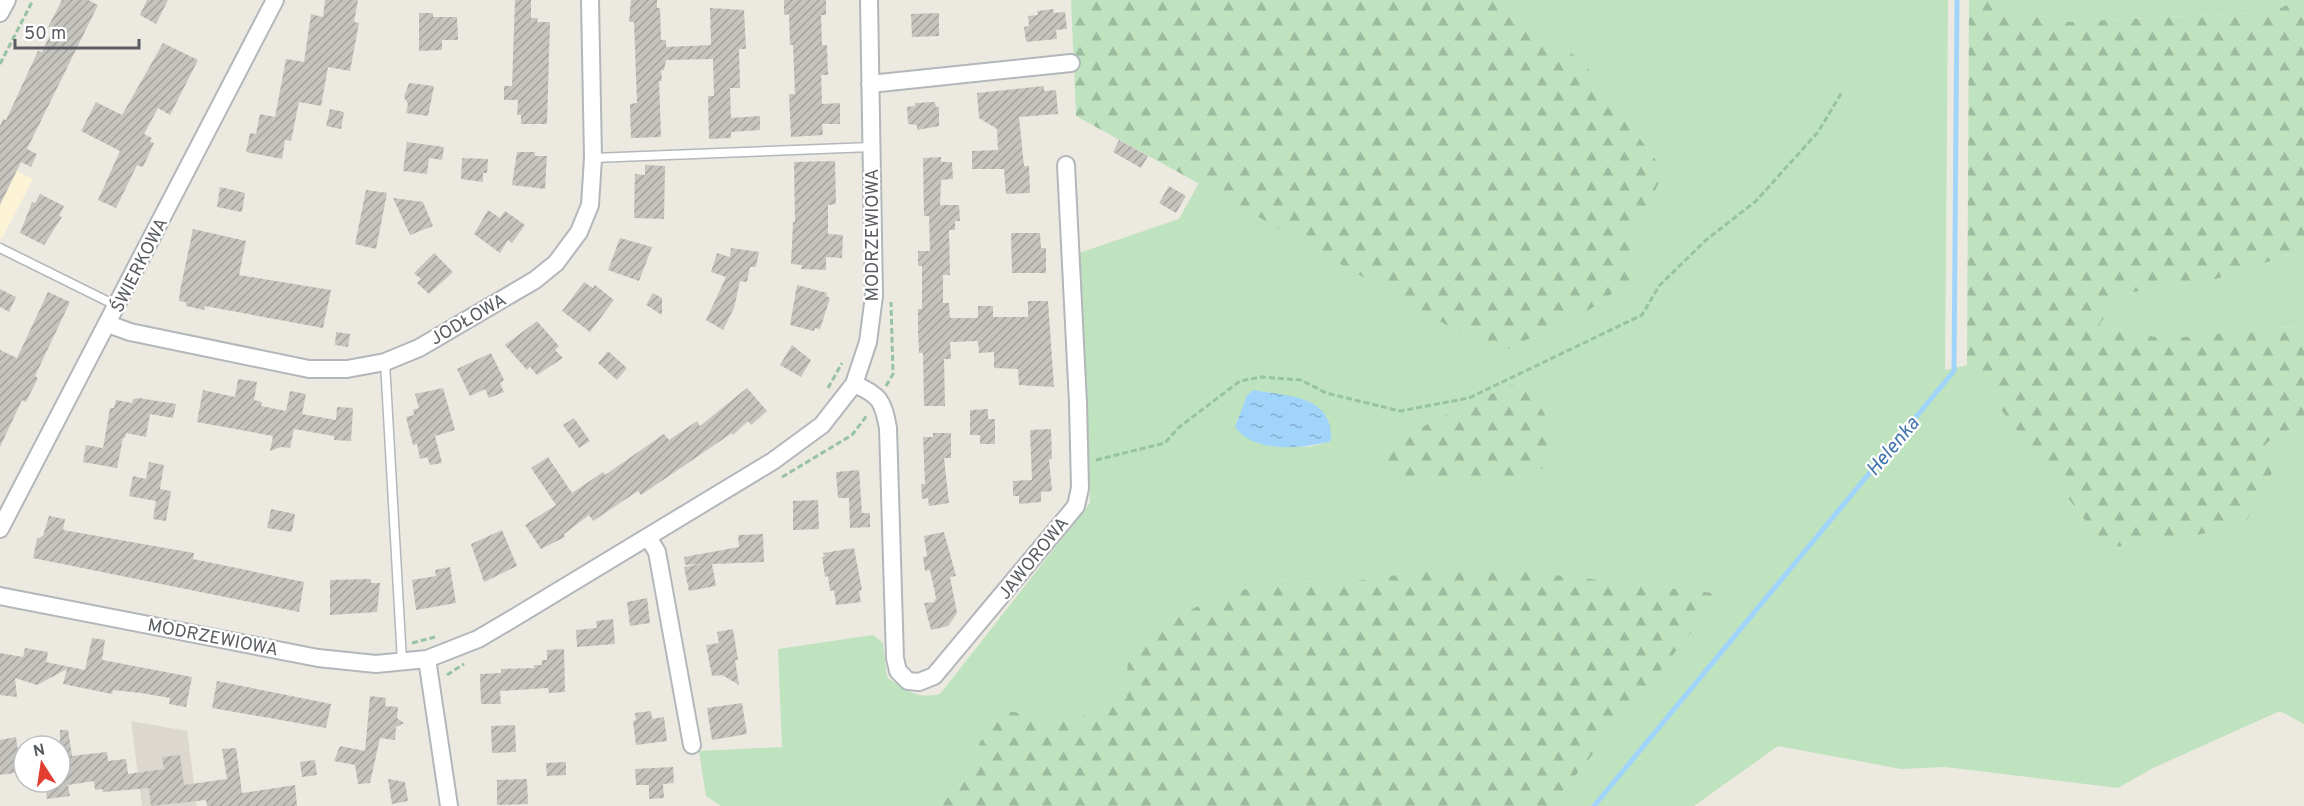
<svg xmlns="http://www.w3.org/2000/svg" width="2304" height="806" font-family="Overpass,sans-serif">
<defs>
<pattern id="forest-firs" width="22" height="20" patternUnits="userSpaceOnUse" patternTransform="scale(1.5)"><rect width="22" height="20" fill="#bee3be"/><path d="M5 1l3.5 6h-7zM16 11l3.5 6h-7z" fill="#9dbb9e"/></pattern>
<pattern id="water-ripples" width="26" height="14" patternUnits="userSpaceOnUse" patternTransform="scale(1.5)"><rect width="26" height="14" fill="#a1d4fb"/><path d="M2 4q2-2 4 0t4 0M15 11q2-2 4 0t4 0" fill="none" stroke="#86afcf"/></pattern>
<pattern id="building-hatch" width="6" height="6" patternUnits="userSpaceOnUse" patternTransform="scale(1.5)"><rect width="6" height="6" fill="#c6c4be"/><path d="M-1 1l2-2M0 6l6-6M5 7l2-2" fill="none" stroke="#a4a29e"/></pattern>
</defs>
<rect width="100%" height="100%" fill="#ece9e1"/>
<path fill="#fcf3d6" d="M 0,163 L 33,179 L 2,239 L 0,238 Z"/>
<path fill="#dcd8cf" d="M 131,721 L 187,731 L 197,806 L 142,806 Z"/>
<path fill="#bee3be" fill-rule="evenodd" d="M 1500,0 L 1948,0 L 1945,370 L 1967,365 L 2106,548 L 2180,539 L 2244,524 L 2272,473 L 2265,445 L 2279,432 L 2304,428 L 2304,724 L 2280,711 L 2153,768 L 2118,788 L 1945,767 L 1901,769 L 1778,746 L 1694,806 L 1551,806 L 1721,594 L 1529,572 L 1419,572 L 1339,583 L 1271,580 L 1196,607 L 1128,645 L 1128,698 L 1071,720 L 1007,711 L 980,742 L 966,778 L 940,806 L 721,806 L 706,796 L 699,751 L 782,747 L 778,649 L 873,635 L 883,643 L 887,677 C 905,691 917,699 940,694 L 1090,503 L 1079,253 L 1179,219 L 1199,183 L 1236,204 L 1630,246 L 1664,171 L 1583,62 ZM 1254,390 L 1274,393 L 1331,441 L 1309,447 L 1257,443 ZM 1432,424 L 1511,480 L 1456,477 L 1399,438 Z
M 2010,0 L 2296,0 L 2273,12 L 2065,22 L 2015,10 Z
M 2291,254 L 2304,256 L 2304,327 L 2267,328 L 2165,339 L 2099,325 L 2120,294 L 2216,279 Z"/>
<path fill="url(#forest-firs)" d="M 1071,0 L 1500,0 L 1583,62 L 1664,171 L 1630,246 L 1639,274 L 1589,310 L 1497,354 L 1236,204 L 1076,116 Z
M 1969,0 L 2010,0 L 2015,10 L 2065,22 L 2273,12 L 2296,0 L 2304,0 L 2304,256 L 2291,254 L 2216,279 L 2120,294 L 2099,325 L 2165,339 L 2267,328 L 2304,327 L 2304,428 L 2279,432 L 2265,445 L 2272,473 L 2245,524 L 2180,539 L 2106,548 L 1967,365 Z
M 1510,385 L 1526,386 C 1547,414 1556,429 1551,465 L 1511,480 L 1406,479 L 1386,460 L 1399,438 Z
M 1419,572 L 1529,572 L 1722,594 L 1551,806 L 940,806 L 966,778 L 980,742 L 1007,711 L 1071,720 L 1127,698 L 1128,645 L 1196,607 L 1271,580 L 1339,583 Z"/>
<path fill="url(#water-ripples)" d="M 1254,390 C 1288,396 1334,395 1331,441 C 1302,449 1255,454 1235,427 L 1247,395 Z"/>
<g fill="none" stroke-linecap="round" stroke-linejoin="round">
<path stroke="#a1d4fb" stroke-width="5" d="M 1594,806 L 1954,371 L 1957,0"/>
</g>
<path fill="url(#building-hatch)" d="M 62,0 L 88,0 L 98,5 L 27,149 L 37,154 L 31,167 L 21,162 L 0,205 L 0,126 L 3,119 L 6,120 L 38,51 L 42,52 L 53,29 L 48,27 Z
M 147,0 L 168,0 L 156,24 L 140,15 Z
M 325,0 L 358,0 L 354,22 L 359,23 L 350,71 L 328,67 L 321,106 L 299,102 L 291,141 L 285,140 L 282,159 L 246,152 L 250,133 L 256,134 L 260,114 L 275,117 L 286,59 L 304,62 L 311,14 L 323,17 Z
M 515,0 L 531,0 L 531,18 L 538,18 L 537,22 L 550,22 L 547,124 L 521,124 L 521,115 L 517,115 L 518,100 L 504,100 L 504,86 L 512,86 Z
M 631,0 L 657,0 L 657,8 L 660,8 L 661,40 L 666,40 L 666,47 L 711,45 L 710,8 L 744,10 L 746,49 L 739,49 L 740,88 L 730,88 L 731,118 L 760,116 L 760,130 L 731,132 L 731,138 L 709,139 L 708,96 L 714,96 L 713,59 L 666,60 L 664,70 L 661,70 L 662,81 L 659,81 L 661,137 L 631,138 L 630,104 L 637,103 L 634,22 L 629,22 Z
M 784,0 L 826,0 L 826,15 L 821,15 L 822,45 L 827,45 L 828,75 L 821,75 L 822,104 L 840,103 L 840,124 L 822,124 L 823,135 L 791,137 L 789,94 L 795,94 L 793,45 L 790,45 L 789,14 L 784,15 Z
M 1053,9 L 1054,13 L 1065,12 L 1067,29 L 1056,30 L 1057,39 L 1026,42 L 1024,27 L 1029,26 L 1028,16 L 1038,15 L 1037,11 Z
M 419,13 L 433,13 L 433,17 L 457,17 L 458,40 L 442,40 L 442,50 L 419,51 Z
M 939,13 L 939,36 L 912,37 L 911,14 Z
M 163,43 L 198,60 L 170,115 L 158,108 L 144,134 L 152,138 L 150,142 L 154,143 L 143,167 L 137,165 L 116,208 L 98,200 L 120,151 L 81,131 L 96,102 L 122,115 Z
M 409,83 L 434,86 L 428,116 L 406,113 L 408,104 L 404,97 Z
M 1044,86 L 1044,91 L 1056,90 L 1058,114 L 1019,117 L 1024,166 L 1029,166 L 1030,193 L 1006,194 L 1004,169 L 972,169 L 972,151 L 998,150 L 997,129 L 979,118 L 977,93 Z
M 935,102 L 936,107 L 939,107 L 939,126 L 917,130 L 917,125 L 908,124 L 907,107 L 915,106 L 915,103 Z
M 330,109 L 344,112 L 341,129 L 326,126 Z
M 1119,140 L 1148,156 L 1141,168 L 1113,152 Z
M 407,142 L 444,147 L 442,160 L 429,158 L 427,174 L 403,171 Z
M 517,152 L 535,152 L 535,156 L 547,156 L 545,189 L 512,185 Z
M 941,157 L 941,162 L 952,162 L 953,179 L 941,180 L 940,205 L 959,205 L 960,221 L 955,221 L 955,230 L 949,230 L 950,275 L 943,275 L 943,303 L 949,303 L 950,318 L 978,318 L 978,306 L 993,306 L 993,317 L 1028,317 L 1028,301 L 1048,301 L 1054,387 L 1019,385 L 1018,369 L 994,368 L 994,352 L 979,353 L 978,341 L 950,342 L 951,359 L 944,359 L 945,406 L 924,406 L 923,353 L 919,353 L 918,330 L 918,309 L 922,309 L 922,266 L 918,266 L 918,251 L 930,251 L 929,216 L 924,216 L 923,158 Z
M 462,158 L 488,159 L 487,173 L 483,173 L 483,182 L 461,179 Z
M 835,161 L 836,204 L 828,205 L 828,234 L 843,235 L 842,258 L 826,257 L 826,270 L 801,269 L 802,265 L 791,264 L 793,222 L 795,222 L 794,162 Z
M 645,165 L 665,166 L 664,219 L 634,218 L 635,174 L 645,175 Z
M 1169,186 L 1186,196 L 1176,213 L 1159,203 Z
M 220,187 L 245,193 L 242,212 L 217,207 Z
M 366,190 L 387,193 L 376,249 L 355,244 Z
M 40,194 L 64,206 L 59,216 L 62,217 L 44,245 L 20,233 L 32,202 L 35,203 Z
M 393,198 L 423,202 L 433,226 L 410,235 Z
M 488,210 L 500,218 L 505,211 L 525,225 L 512,243 L 508,240 L 500,253 L 474,234 Z
M 193,229 L 246,241 L 239,275 L 331,290 L 323,328 L 205,306 L 204,310 L 186,306 L 186,302 L 179,301 L 180,291 Z
M 1011,233 L 1040,233 L 1041,248 L 1046,248 L 1046,273 L 1012,273 Z
M 620,238 L 652,247 L 639,281 L 608,270 Z
M 731,248 L 759,252 L 756,267 L 750,267 L 747,282 L 740,281 L 734,308 L 723,330 L 706,320 L 726,277 L 711,272 L 717,253 L 730,257 Z
M 434,253 L 453,272 L 429,294 L 417,283 L 421,279 L 414,273 Z
M 584,282 L 593,288 L 595,285 L 614,300 L 590,332 L 562,311 Z
M 797,285 L 827,293 L 826,296 L 830,298 L 820,329 L 815,328 L 814,331 L 790,325 Z
M 0,289 L 16,297 L 9,312 L 0,307 Z
M 48,292 L 70,302 L 35,376 L 38,378 L 26,402 L 22,400 L 0,447 L 0,350 L 17,358 Z
M 653,293 L 662,298 L 662,315 L 646,305 Z
M 537,321 L 559,346 L 555,350 L 563,358 L 537,375 L 530,367 L 527,370 L 505,345 Z
M 336,332 L 350,334 L 348,347 L 335,345 Z
M 792,345 L 811,360 L 801,377 L 780,365 Z
M 608,351 L 627,368 L 617,380 L 598,363 Z
M 491,353 L 504,380 L 500,383 L 504,392 L 489,398 L 485,389 L 470,396 L 457,369 Z
M 238,379 L 257,382 L 254,400 L 262,402 L 261,406 L 286,411 L 290,391 L 306,394 L 302,414 L 336,420 L 337,407 L 353,408 L 351,441 L 334,440 L 334,436 L 294,429 L 290,448 L 281,447 L 270,451 L 273,436 L 197,422 L 203,390 L 235,397 Z
M 443,388 L 455,430 L 435,436 L 442,463 L 430,465 L 427,457 L 420,459 L 417,444 L 413,445 L 406,417 L 414,415 L 413,410 L 419,408 L 415,394 Z
M 747,388 L 767,411 L 751,425 L 748,421 L 733,435 L 732,433 L 641,495 L 638,491 L 593,521 L 589,515 L 564,534 L 565,537 L 541,549 L 525,525 L 556,505 L 531,468 L 548,457 L 572,493 L 603,472 L 605,475 L 664,434 L 669,440 L 697,421 L 700,426 Z
M 139,398 L 176,404 L 173,418 L 150,414 L 146,437 L 126,433 L 125,438 L 123,438 L 117,468 L 83,462 L 86,445 L 103,448 L 110,408 L 114,408 L 116,400 L 132,403 L 133,399 Z
M 988,409 L 988,419 L 995,419 L 995,444 L 980,444 L 980,435 L 970,435 L 970,410 Z
M 574,418 L 590,441 L 579,448 L 563,425 Z
M 1051,429 L 1052,459 L 1049,459 L 1052,491 L 1041,492 L 1041,502 L 1019,504 L 1019,496 L 1013,496 L 1013,481 L 1032,480 L 1030,430 Z
M 933,433 L 951,433 L 951,458 L 944,458 L 949,503 L 929,506 L 928,498 L 922,499 L 921,484 L 925,484 L 923,437 L 933,437 Z
M 149,462 L 164,465 L 160,489 L 171,491 L 166,521 L 153,519 L 156,501 L 129,496 L 133,476 L 146,479 Z
M 859,470 L 862,513 L 870,513 L 870,527 L 850,528 L 849,498 L 838,498 L 836,472 Z
M 818,500 L 819,529 L 793,530 L 793,501 Z
M 271,509 L 295,514 L 292,532 L 267,528 Z
M 49,516 L 65,519 L 63,530 L 194,553 L 193,559 L 304,582 L 299,612 L 33,558 L 37,539 L 43,536 Z
M 502,530 L 517,566 L 484,582 L 471,544 Z
M 944,532 L 956,576 L 950,577 L 957,613 L 948,626 L 931,630 L 924,603 L 934,602 L 936,598 L 930,570 L 925,571 L 923,557 L 927,556 L 924,536 Z
M 763,534 L 764,562 L 712,564 L 716,586 L 689,591 L 684,567 L 701,564 L 685,565 L 684,557 L 739,547 L 738,535 Z
M 854,548 L 862,590 L 859,591 L 861,602 L 836,605 L 834,590 L 830,591 L 828,576 L 825,577 L 822,557 L 825,556 L 823,553 Z
M 450,567 L 456,603 L 416,610 L 412,580 L 436,576 L 435,570 Z
M 371,579 L 371,583 L 380,583 L 377,612 L 330,615 L 330,580 Z
M 647,598 L 650,623 L 630,626 L 627,602 Z
M 613,619 L 615,644 L 577,647 L 576,630 L 597,628 L 596,621 Z
M 733,629 L 738,660 L 735,660 L 739,685 L 722,675 L 712,676 L 706,645 L 719,643 L 717,632 Z
M 92,638 L 105,640 L 102,660 L 192,677 L 186,707 L 169,704 L 170,698 L 141,693 L 113,690 L 112,694 L 63,684 L 67,669 L 37,685 L 15,678 L 17,697 L 0,695 L 0,653 L 23,657 L 25,648 L 48,652 L 46,662 L 85,670 Z
M 564,649 L 565,692 L 549,693 L 548,688 L 500,691 L 501,704 L 481,704 L 480,674 L 501,673 L 501,669 L 534,668 L 534,665 L 542,665 L 542,660 L 547,660 L 547,650 Z
M 217,681 L 331,704 L 326,728 L 212,708 Z
M 370,696 L 386,698 L 385,706 L 398,707 L 397,718 L 404,723 L 396,727 L 395,740 L 380,738 L 370,783 L 358,784 L 355,765 L 334,761 L 340,746 L 365,751 Z
M 742,703 L 747,734 L 712,740 L 707,708 Z
M 651,711 L 652,719 L 664,717 L 667,741 L 636,745 L 633,721 L 636,720 L 635,713 Z
M 515,725 L 516,752 L 492,753 L 491,726 Z
M 60,730 L 68,730 L 72,756 L 107,752 L 108,761 L 126,759 L 128,774 L 164,769 L 162,757 L 180,755 L 184,785 L 227,779 L 222,749 L 236,748 L 242,793 L 295,785 L 297,806 L 207,806 L 206,800 L 151,806 L 149,788 L 103,792 L 102,789 L 95,790 L 94,781 L 68,785 L 70,796 L 47,799 L 45,782 L 60,782 Z
M 16,737 L 21,772 L 0,775 L 0,740 Z
M 315,760 L 317,775 L 302,777 L 300,762 Z
M 566,762 L 566,775 L 547,776 L 546,763 Z
M 673,767 L 674,783 L 663,784 L 664,798 L 649,799 L 649,785 L 636,785 L 635,769 Z
M 388,779 L 405,782 L 408,801 L 392,804 Z
M 527,779 L 528,804 L 497,805 L 497,780 Z"/>
<g fill="none" stroke-linecap="round" stroke-linejoin="round">
<g stroke="#b3b7bb" stroke-width="11">
<path id="lane" d="M 593,158 L 872,147
M 0,248 L 117,306
M 385,362 L 402,661"/>
</g>
<g stroke="#b3b7bb" stroke-width="20">
<path id="street" d="M 0,13 L 7,0
M 870,84 L 1071,63
M 108,324 L 130,332 L 309,369 L 347,369 L 385,362 L 419,348 L 535,280 L 556,263 L 579,232 L 590,205 L 593,158 L 590,0
M 854,384 C 880,395 883,401 888,428 L 895,658 L 898,671 L 908,681 L 919,682 L 934,676 L 1076,506 L 1080,488 L 1078,403 L 1066,165
M 0,529 L 275,0
M 648,537 L 657,552 L 692,745
M 0,596 L 318,658 L 376,664 L 427,659 L 478,639 L 507,622 L 773,461 L 822,425 L 854,384 L 868,342 L 874,296 L 869,0
M 427,659 L 449,806"/>
</g>
<path stroke="#97c3a3" stroke-width="3" stroke-dasharray="6 3" stroke-linecap="butt" d="M 0,64 L 33,0
M 886,386 L 893,374 L 891,302
M 828,388 L 842,363
M 1096,460 L 1165,443 L 1178,428 L 1240,381 L 1261,377 L 1301,380 L 1326,393 L 1400,411 L 1469,398 L 1642,315 L 1659,286 L 1706,240 L 1756,201 L 1818,132 L 1842,92
M 782,477 L 852,435 L 868,414
M 412,643 L 435,637
M 447,675 L 464,664"/>
<use href="#lane" stroke="#fff" stroke-width="8"/>
<use href="#street" stroke="#fff" stroke-width="16"/>
</g>
<g text-anchor="middle" stroke-width="4.5" stroke-linejoin="round" paint-order="stroke">
<g font-size="18" fill="#595d61" stroke="#fff">
<text transform="translate(872 235) rotate(-90)" y="6">MODRZEWIOWA</text>
<text transform="translate(139 265) rotate(-63)" y="6">ŚWIERKOWA</text>
<text transform="translate(468 319) rotate(-30)" y="6">JODŁOWA</text>
<text transform="translate(1033 558) rotate(-51)" y="6">JAWOROWA</text>
<text transform="translate(213 637) rotate(11)" y="6">MODRZEWIOWA</text>
</g>
<g font-size="20" font-style="italic" fill="#4175ac" stroke="#fff">
<text transform="translate(1892 446) rotate(-50)" y="7">Helenka</text>
</g>
</g>
<g transform="translate(42 764) rotate(348)"><circle r="28" fill="#ffffff" stroke="#bdbec0" stroke-width="1.5"/>
<path d="M0-4.5L10 22L0 15L-10 22Z" fill="#e13e31"/>
<text y="-9" font-size="16" font-weight="bold" text-anchor="middle" fill="#595d61">N</text>
</g>
<path d="M15 39v9h124v-9" fill="none" stroke="#595d61" stroke-width="3"/>
<text x="24" y="39" font-size="18" fill="#595d61" stroke="#ffffff" stroke-width="4.5" paint-order="stroke">50 m</text>
</svg>
